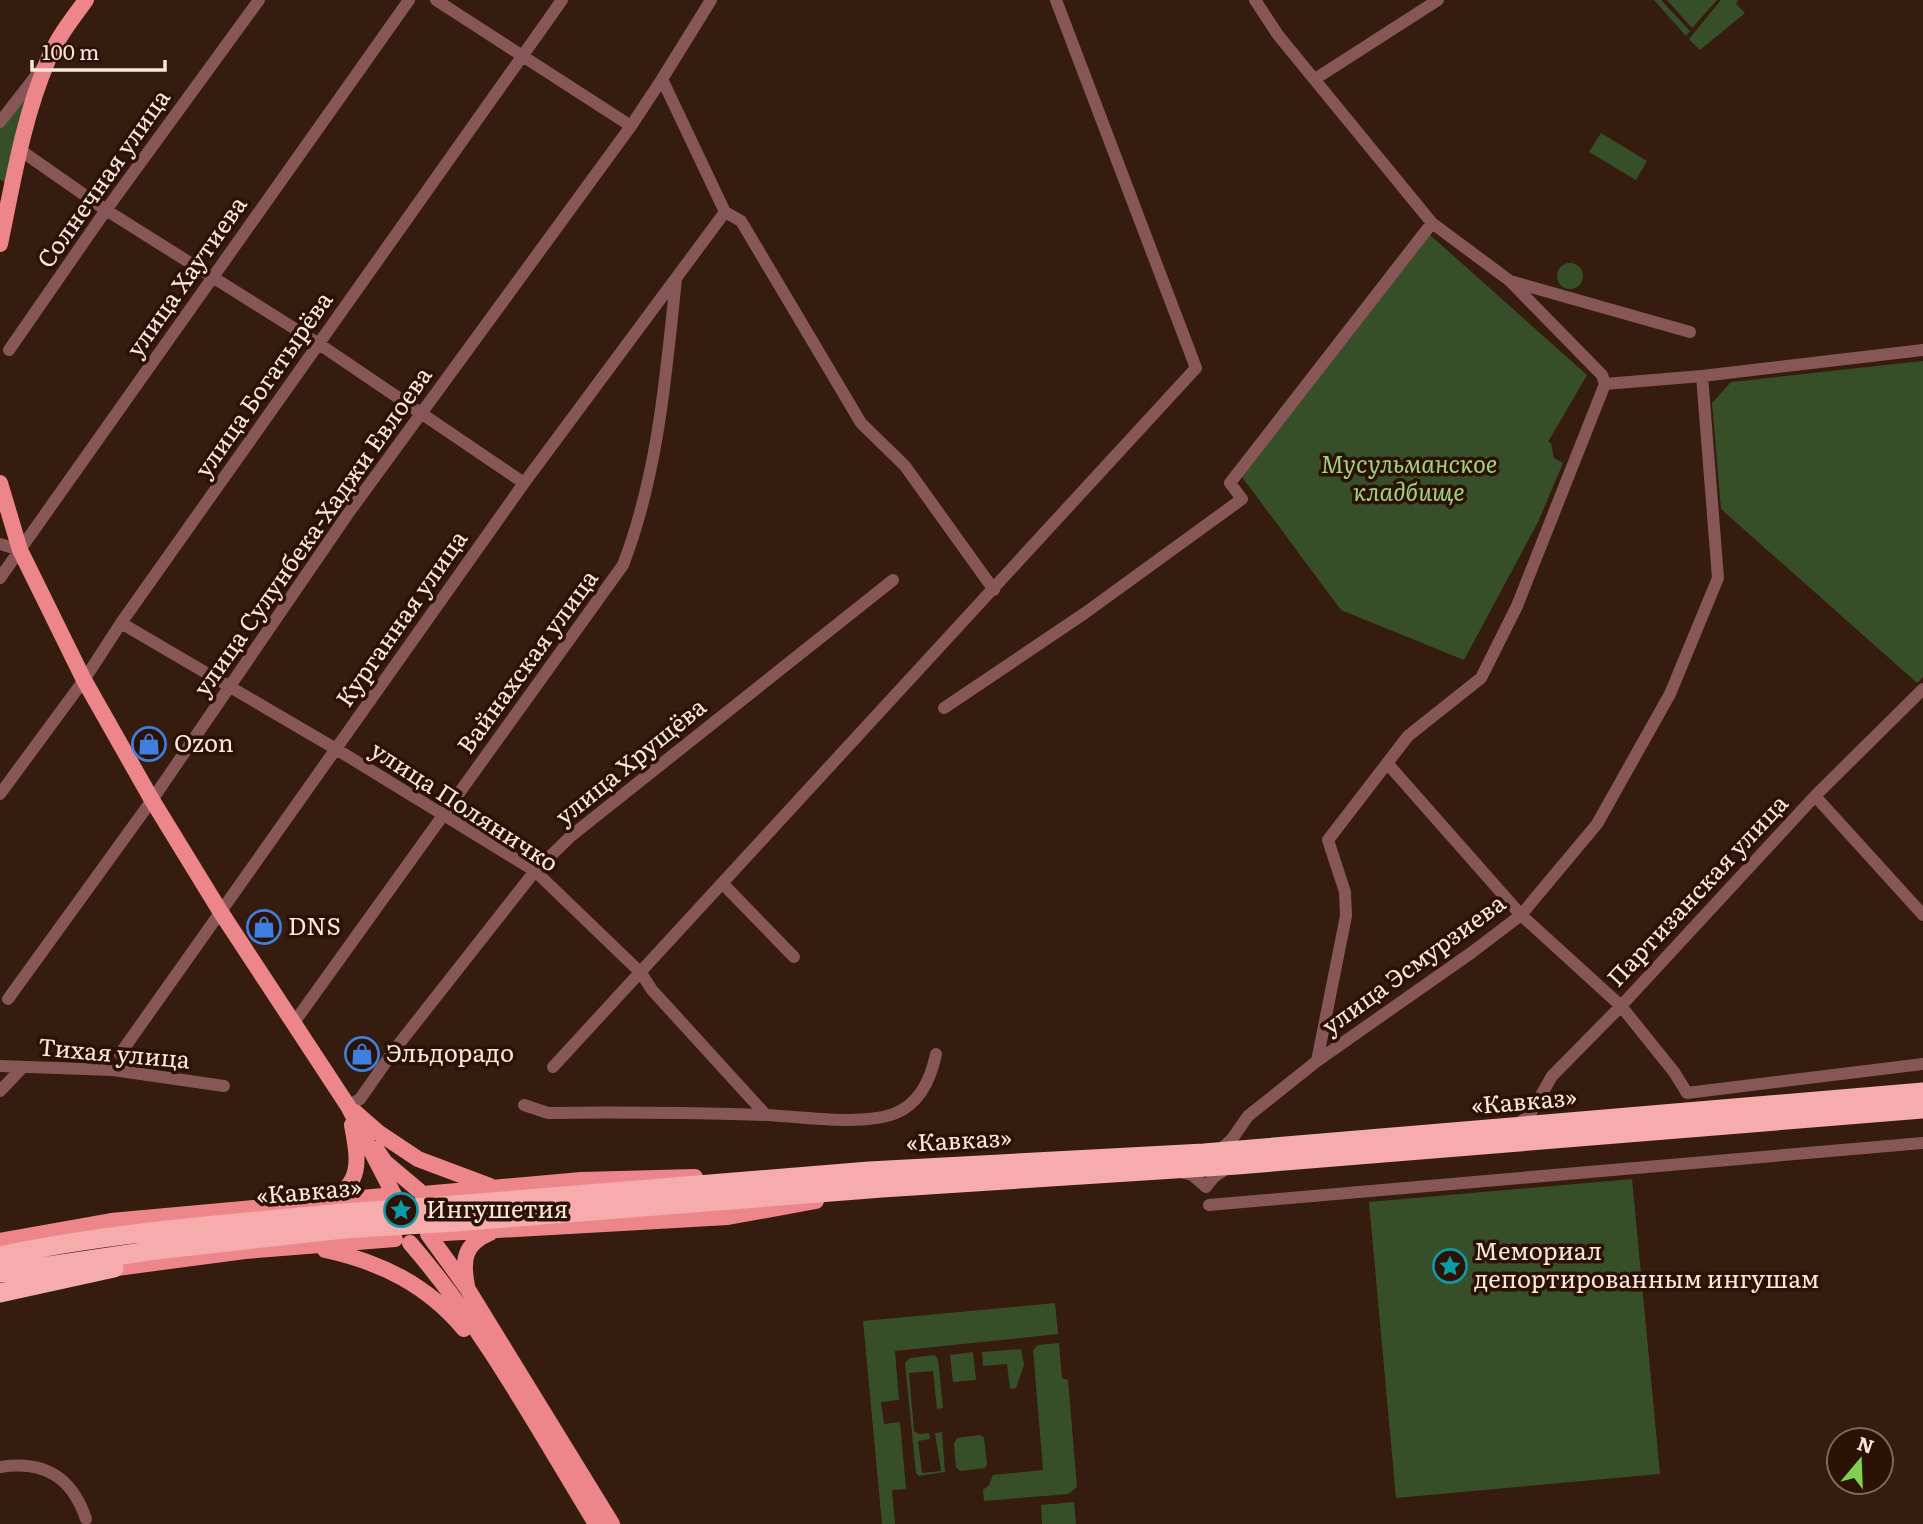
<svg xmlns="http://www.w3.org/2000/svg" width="1923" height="1524" font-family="Literata,serif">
<rect width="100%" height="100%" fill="#351c0e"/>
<path fill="#374f28" d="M 1654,0 L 1661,0 L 1690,31 L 1686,36 Z
M 1667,0 L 1717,0 L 1692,28 Z
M 1721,0 L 1738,0 L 1736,4 L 1745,13 L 1700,50 L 1689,39 Z
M 48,59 L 12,188 L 0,179 L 0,122 Z
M 1601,133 L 1647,161 L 1636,180 L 1589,152 Z
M 1429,234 L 1587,375 L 1548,442 L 1551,443 L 1554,458 L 1563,463 L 1538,522 L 1464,660 L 1341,610 L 1242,477 Z
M1557 276a13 13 0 1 1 26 0a13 13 0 1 1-26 0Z
M 1923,361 L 1923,677 L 1917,683 L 1721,509 L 1712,403 L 1731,382 Z
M 1632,1179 L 1660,1474 L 1396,1498 L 1369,1202 Z
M 1055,1303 L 1058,1334 L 895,1351 L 899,1400 L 881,1402 L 884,1424 L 900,1422 L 906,1489 L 892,1490 L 895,1524 L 882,1524 L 863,1321 Z
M 1059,1343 L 1062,1378 L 1068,1380 L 1077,1487 L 1068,1494 L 984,1501 L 983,1490 L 989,1485 L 993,1475 L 1043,1470 L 1033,1350 L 1038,1345 Z
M 1021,1349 L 1024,1365 L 1016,1388 L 1010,1389 L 1007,1364 L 983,1366 L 982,1352 Z
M 973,1352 L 976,1380 L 953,1382 L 950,1355 Z
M 934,1355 L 938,1359 L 943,1408 L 937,1409 L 933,1371 L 909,1373 L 914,1431 L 919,1434 L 929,1433 L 930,1439 L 918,1441 L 922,1473 L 941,1471 L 935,1433 L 942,1432 L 945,1472 L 919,1476 L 916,1473 L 905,1363 L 910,1358 Z
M 980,1435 L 984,1438 L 987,1464 L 985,1468 L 960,1471 L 956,1467 L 954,1443 L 957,1438 Z
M 1074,1502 L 1076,1524 L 1042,1524 L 1041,1505 Z"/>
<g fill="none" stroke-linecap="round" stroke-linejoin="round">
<path stroke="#875657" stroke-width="12" d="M 436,0 L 631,126
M 1255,0 L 1278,35 L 1432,223 L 1510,281 L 1602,375 L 1605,384 L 1517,606 L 1481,678 L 1408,736 L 1328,840 L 1345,892 L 1346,916 L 1317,1061
M 662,79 L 711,0
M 1315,79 L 1438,0
M 0,122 L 42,68
M 20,150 L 106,210 L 319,344 L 524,483
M 1510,281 L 1690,332
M 9,350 L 106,210 L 259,0
M 1605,384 L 1702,376 L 1923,350
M 0,544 L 20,550
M 0,578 L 409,0
M 121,623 L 336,749 L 535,871 L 641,973 L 652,990 L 766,1115
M 944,708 L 1085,613 L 1242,499 L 1230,483 L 1432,223
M 1387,763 L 1521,915 L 1621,1006 L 1674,1072 L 1687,1093 L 1923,1064
M 0,794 L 84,680 L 121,623 L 562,0
M 1815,796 L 1923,915
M 723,884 L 794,957
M 8,999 L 152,800 L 347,515 L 631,126 L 662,79 L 725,212 L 741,221 L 861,423 L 905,466 L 994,590
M 293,1024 L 623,565 C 658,474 666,375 676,279
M 120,1054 L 524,483 L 725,212
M 0,1066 L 113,1070 L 224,1086
M 553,1067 L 1196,368 L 1056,0
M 0,1091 L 22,1068
M 524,1105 L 548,1113 C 621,1112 695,1113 768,1115 C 803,1117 865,1126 896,1113 C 920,1103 931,1078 936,1054
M 348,1106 L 360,1099 L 395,1049 L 535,871 L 571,836 L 893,580
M 1516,1125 L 1529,1116 L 1552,1076 L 1621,1006 L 1815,796 L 1923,689
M 1218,1152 L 1232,1139 L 1248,1116 L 1317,1061 L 1471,953 L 1521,915 L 1597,824 L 1670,694 L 1718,578 L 1702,376
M 1180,1172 L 1192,1175 L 1206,1187 L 1214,1177 L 1227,1168
M 1209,1205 L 1923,1143
M 0,1467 C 44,1460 72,1477 86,1519"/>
<path stroke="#ec868a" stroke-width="16" d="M 0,244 C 13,182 23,118 48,60 C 57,38 72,19 86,0
M 0,483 L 20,550 L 84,680 L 152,800 L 220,911 L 348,1106 L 394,1195 L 111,1221 L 0,1241
M 355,1112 L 379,1133 L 418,1159 L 490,1186
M 376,1149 L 385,1162 L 423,1194 L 581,1180 L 695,1177
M 328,1201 C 364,1184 358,1158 352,1125
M 428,1234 L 728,1217 L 816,1201
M 428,1234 L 467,1288 L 612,1524
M 410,1243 C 483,1327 538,1429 596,1524
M 325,1250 C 381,1262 427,1285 464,1329
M 102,1270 L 245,1251 L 395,1239
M 467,1286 C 462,1260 464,1244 490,1233"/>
<path stroke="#f6abad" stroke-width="19" d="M 454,1205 L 869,1171 L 1204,1153 L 1923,1092
M 455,1222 L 882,1188 L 1237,1165 L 1923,1109
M 0,1256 C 112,1232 229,1224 343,1213
M 0,1273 L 156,1250 L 344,1229
M 0,1293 L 114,1268"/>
<path stroke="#f6abad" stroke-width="19" d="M 343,1213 L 454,1205
M 344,1229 L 455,1222"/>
</g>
<defs>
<g id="shop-ring" transform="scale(1.75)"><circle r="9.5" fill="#2b1205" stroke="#3f7fe0" stroke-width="1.5"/><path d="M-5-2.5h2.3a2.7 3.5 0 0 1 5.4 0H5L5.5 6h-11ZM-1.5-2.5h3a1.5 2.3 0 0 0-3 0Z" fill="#3f7fe0"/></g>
<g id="sight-ring" transform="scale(1.75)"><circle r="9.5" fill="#2b1205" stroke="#0f9aa8" stroke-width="1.5"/><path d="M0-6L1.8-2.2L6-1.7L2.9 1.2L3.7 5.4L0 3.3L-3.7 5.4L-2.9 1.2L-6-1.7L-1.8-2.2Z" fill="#0f9aa8"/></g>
</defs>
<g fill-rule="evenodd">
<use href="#shop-ring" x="149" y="744"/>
<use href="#shop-ring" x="264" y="927"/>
<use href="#shop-ring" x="362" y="1054"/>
<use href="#sight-ring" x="401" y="1210"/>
<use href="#sight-ring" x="1450" y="1266"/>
</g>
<g text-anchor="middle" stroke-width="7" stroke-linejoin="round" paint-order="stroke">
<g font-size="24" fill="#f9e7de" stroke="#2b1205">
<text transform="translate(104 179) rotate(-55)" y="8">Солнечная улица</text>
<text transform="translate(187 277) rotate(-55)" y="8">улица Хаутиева</text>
<text transform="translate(264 385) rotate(-55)" y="8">улица Богатырёва</text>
<text transform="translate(313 532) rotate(-55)" y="8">улица Сулунбека-Хаджи Евлоева</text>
<text transform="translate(402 619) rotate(-55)" y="8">Курганная улица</text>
<text transform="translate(528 662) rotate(-54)" y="8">Вайнахская улица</text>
<text transform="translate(631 762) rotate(-39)" y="8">улица Хрущёва</text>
<text transform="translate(464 807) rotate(33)" y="8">улица Поляничко</text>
<text transform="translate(1698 891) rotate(-47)" y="8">Партизанская улица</text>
<text transform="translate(1414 965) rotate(-36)" y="8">улица Эсмурзиева</text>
<text transform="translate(114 1054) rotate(5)" y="8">Тихая улица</text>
<text transform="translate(1524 1102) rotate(-5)" y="8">«Кавказ»</text>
<text transform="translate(959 1141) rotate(-3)" y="8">«Кавказ»</text>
<text transform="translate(309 1192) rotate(-5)" y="8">«Кавказ»</text>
</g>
<g font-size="24" font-style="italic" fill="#9ed082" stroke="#2b1205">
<text x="1409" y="473">Мусульманское<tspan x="1409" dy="28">кладбище</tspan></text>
</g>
<g font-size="24" fill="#f9e7de" stroke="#2b1205" text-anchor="start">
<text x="174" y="752">Ozon</text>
<text x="288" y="935">DNS</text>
<text x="386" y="1062">Эльдорадо</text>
<text x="426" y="1218">Ингушетия</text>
<text x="1474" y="1260">Мемориал<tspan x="1474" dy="28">депортированным ингушам</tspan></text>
</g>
</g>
<g transform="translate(1860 1461) rotate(19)"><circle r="33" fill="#2b1205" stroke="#7d675c" stroke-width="2"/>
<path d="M0-5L12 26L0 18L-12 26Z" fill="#82d04f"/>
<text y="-10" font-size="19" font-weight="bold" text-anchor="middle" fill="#f9e7de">N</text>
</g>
<path d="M32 60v10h133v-10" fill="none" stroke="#f9e7de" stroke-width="3.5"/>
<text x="42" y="60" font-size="21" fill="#f9e7de" stroke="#2b1205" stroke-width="5" paint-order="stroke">100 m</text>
</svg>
